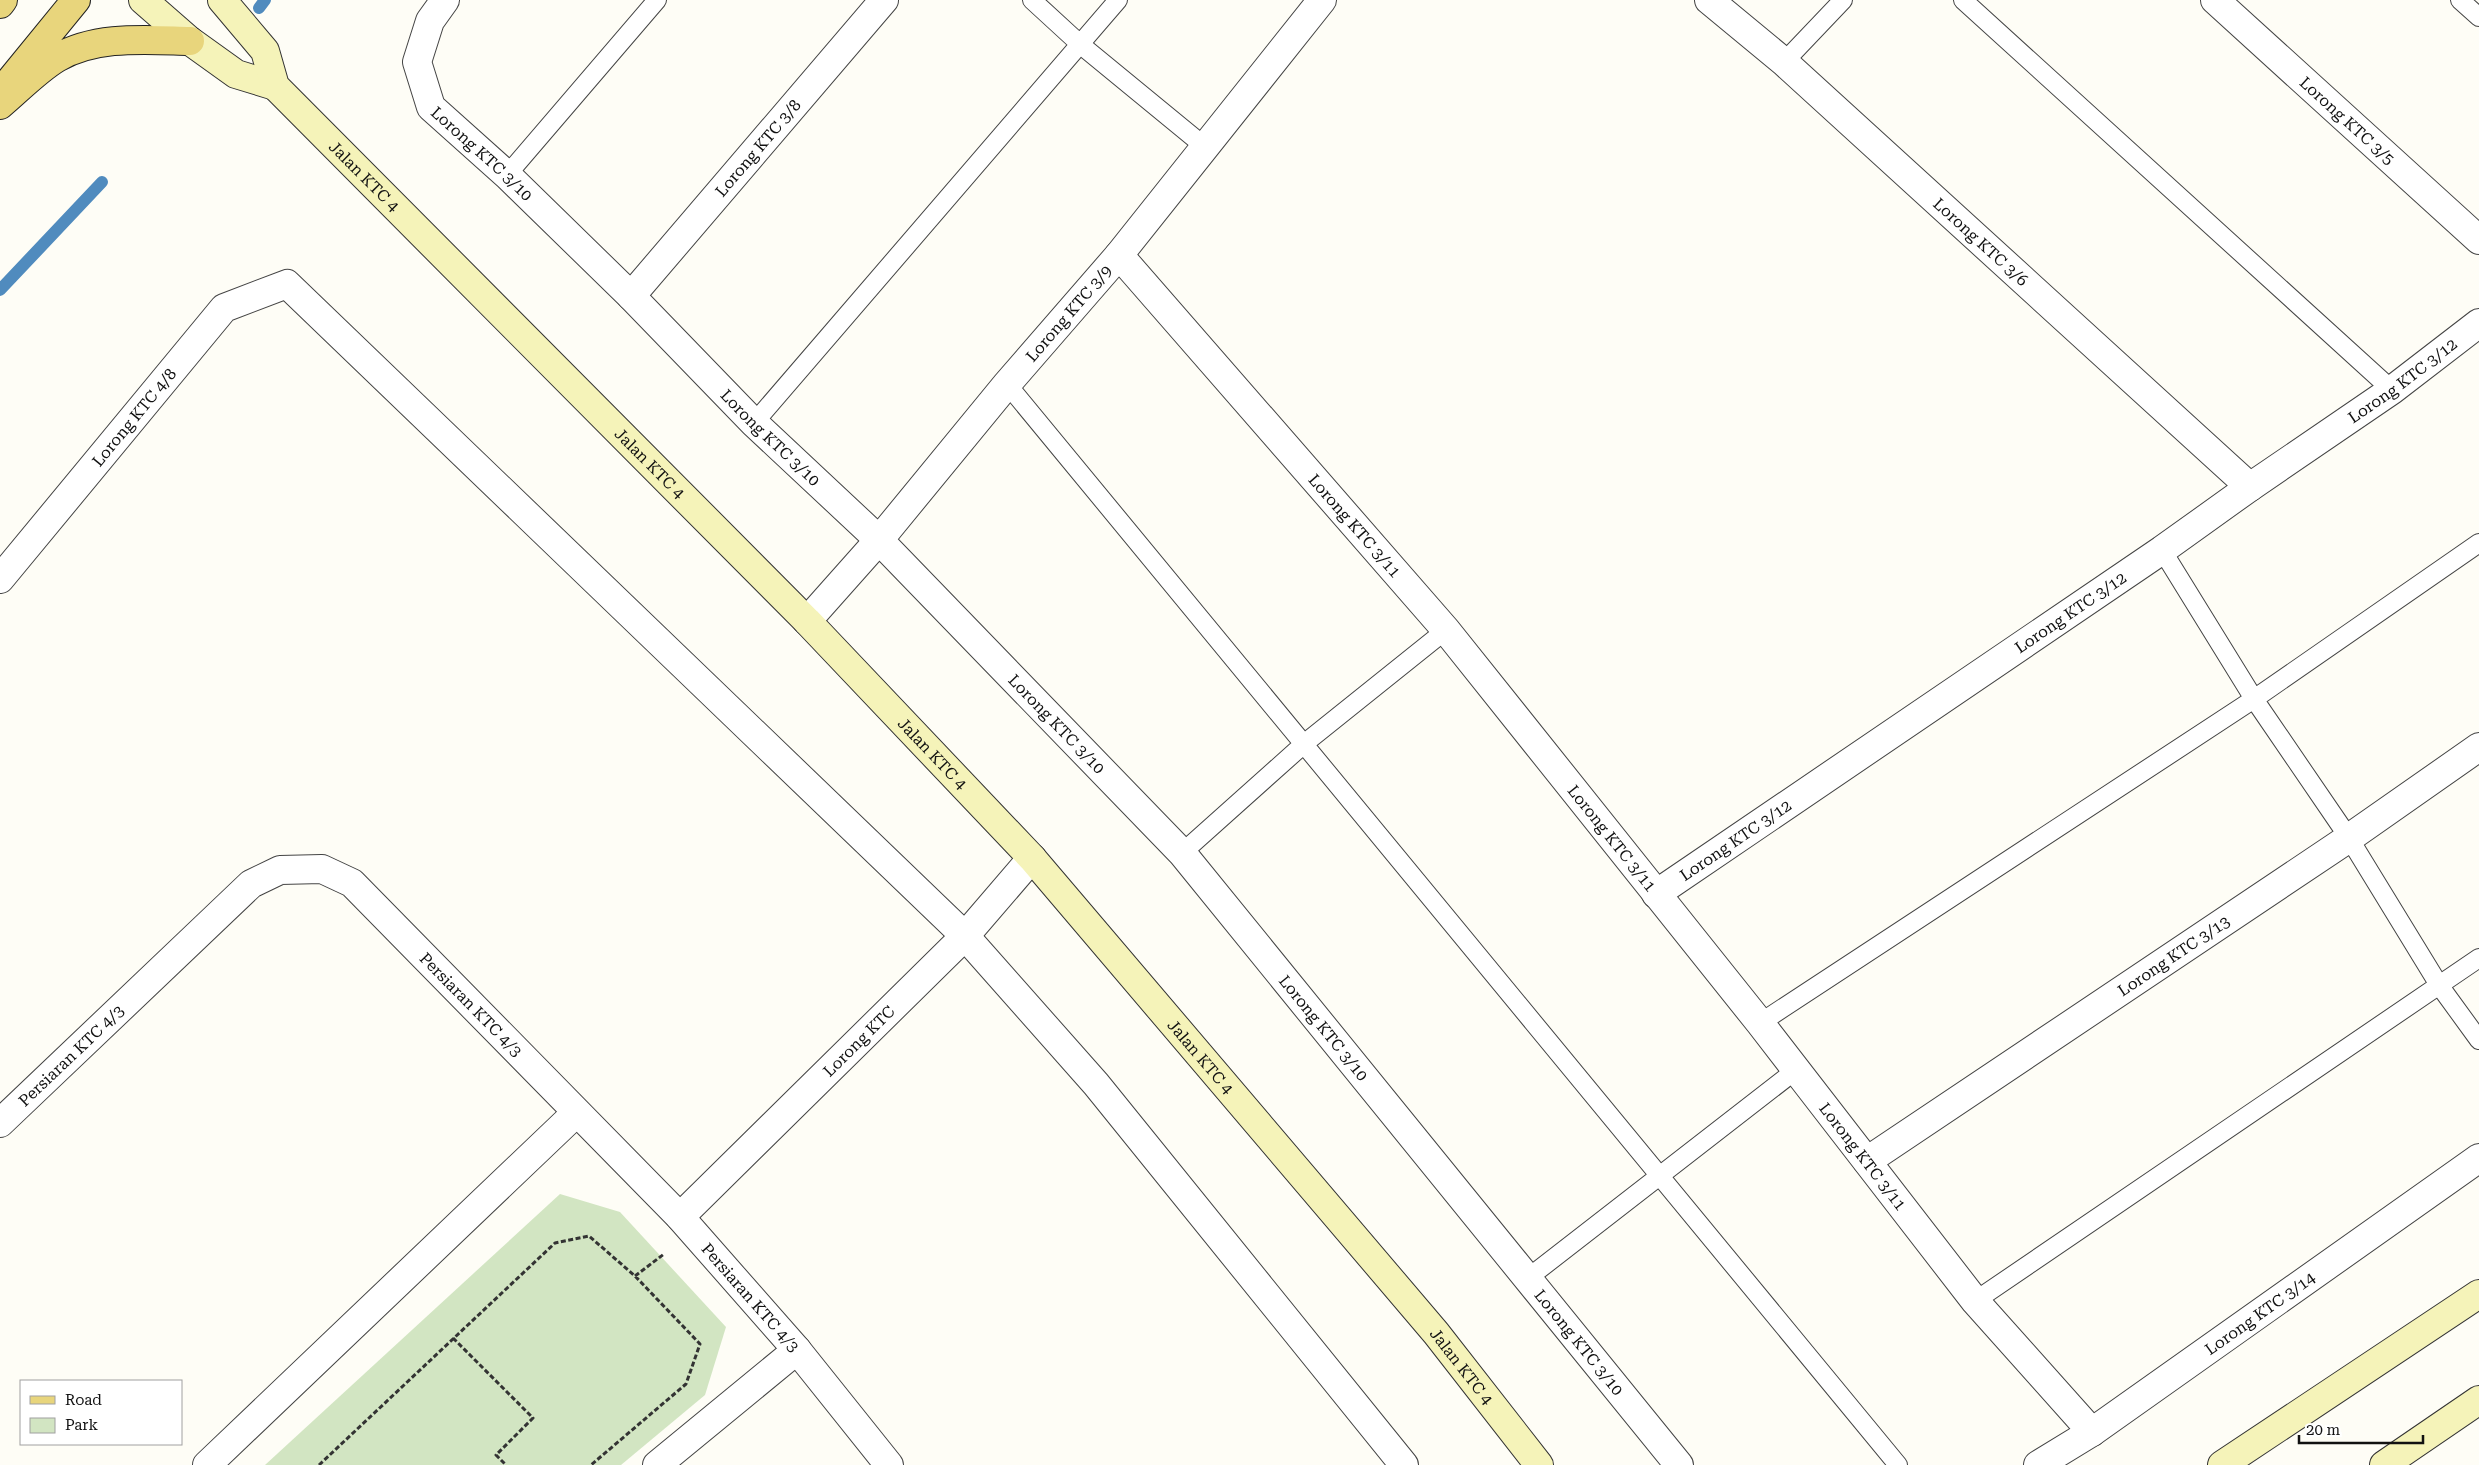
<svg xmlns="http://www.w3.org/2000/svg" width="2479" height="1465" font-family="'Roboto Serif',serif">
<rect width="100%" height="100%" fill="#fefdf6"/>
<path fill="#d2e5c2" d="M 560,1194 L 620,1212 L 726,1327 L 705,1395 L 621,1465 L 265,1465 Z"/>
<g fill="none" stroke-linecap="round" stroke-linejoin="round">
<path stroke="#508bbe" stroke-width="12" d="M 259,8 L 265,0
M 0,290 L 102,182"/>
<g stroke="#444" stroke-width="20">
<path id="lane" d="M 1032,0 L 1081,45 L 1204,146
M 1963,0 L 2392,390
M 2460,0 L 2479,17
M 1784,62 L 1843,0
M 507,175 L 657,0
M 1007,384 L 1898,1465
M 754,423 L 1118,0
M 2162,550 L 2254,699 L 2349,838 L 2439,985 L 2479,1040
M 1182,853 L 1305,743 L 1446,630
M 1760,1023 L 2254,699 L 2479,543
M 1528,1278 L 1796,1070
M 1975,1301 L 2479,958"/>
</g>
<g stroke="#444" stroke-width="30">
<g id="street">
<path id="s1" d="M 445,0 L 430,21 L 417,62 L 431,107 L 507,175 L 631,296 L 754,423 L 879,540 L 1182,853 L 1679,1465"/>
<path id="s2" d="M 1709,0 L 1784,62 L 2250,487"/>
<path id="s3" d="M 2215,0 L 2479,240"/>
<path id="s4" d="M 1119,255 L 1446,630 L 1760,1023 L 1975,1301 L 2092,1432"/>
<path id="s5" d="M 631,296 L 884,0"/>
<path id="s6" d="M 0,579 L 224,308 L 287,284 L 965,936 L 1096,1084 L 1404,1465"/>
<path id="s7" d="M 807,621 L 879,540 L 1007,384 L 1119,255 L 1322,0"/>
<path id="s8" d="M 1656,894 L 2162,550 L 2250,487 L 2392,390 L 2479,323"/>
<path id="s9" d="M 0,1123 L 251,884 L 280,870 L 322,869 L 352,883 L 680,1217 L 797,1350 L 889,1465"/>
<path id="s10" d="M 1867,1161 L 2349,838 L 2479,747"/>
<path id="s11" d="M 680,1217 L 965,936 L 1032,858"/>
<path d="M 207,1465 L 576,1113"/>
<path d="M 657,1465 L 797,1350"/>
<path id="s12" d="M 2038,1465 L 2092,1432 L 2479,1158"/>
</g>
</g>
<g stroke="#333" stroke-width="30">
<g id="secondary">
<path d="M 143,0 L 190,41 L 236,74 L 275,86"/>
<path id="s13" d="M 222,0 L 265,51 L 275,86 L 807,621 L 1032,858 L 1436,1333 L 1539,1465"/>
<path d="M 2222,1465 L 2479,1294"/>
<path d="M 2384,1465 L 2479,1400"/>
</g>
</g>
<g stroke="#222" stroke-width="30">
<path id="primary" d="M 0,4 L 3,0
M 9,82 L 76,0
M 0,105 C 18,90 37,70 57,58 C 96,35 146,40 190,41"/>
</g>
<path stroke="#333" stroke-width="3" stroke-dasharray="5 2.5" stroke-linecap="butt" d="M 635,1276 L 664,1254
M 453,1338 L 533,1418 L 496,1455 L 506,1465
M 319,1465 L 555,1243 L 589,1236 L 635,1276 L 700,1344 L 686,1384 L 591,1465"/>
<use href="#lane" stroke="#fff" stroke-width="18"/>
<use href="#street" stroke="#fff" stroke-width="28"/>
<use href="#secondary" stroke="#f5f3b9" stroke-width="28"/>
<use href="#primary" stroke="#e8d57c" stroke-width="28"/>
</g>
<g text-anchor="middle" stroke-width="5" stroke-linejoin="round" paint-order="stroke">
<g font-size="16" fill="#111" stroke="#fff">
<text dy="6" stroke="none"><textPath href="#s3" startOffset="179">Lorong KTC 3/5</textPath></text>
<text dy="6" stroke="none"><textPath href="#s5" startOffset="195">Lorong KTC 3/8</textPath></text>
<text dy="6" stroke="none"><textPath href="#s1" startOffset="185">Lorong KTC 3/10</textPath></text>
<text dy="6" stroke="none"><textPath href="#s13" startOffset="230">Jalan KTC 4</textPath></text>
<text dy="6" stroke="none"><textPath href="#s2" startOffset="364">Lorong KTC 3/6</textPath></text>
<text dy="6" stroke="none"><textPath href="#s7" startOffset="404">Lorong KTC 3/9</textPath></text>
<text dy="6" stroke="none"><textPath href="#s8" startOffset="906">Lorong KTC 3/12</textPath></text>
<text dy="6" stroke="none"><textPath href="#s6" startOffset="210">Lorong KTC 4/8</textPath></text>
<text dy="6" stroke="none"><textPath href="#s1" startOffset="590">Lorong KTC 3/10</textPath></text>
<text dy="6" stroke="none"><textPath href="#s13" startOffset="635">Jalan KTC 4</textPath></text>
<text dy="6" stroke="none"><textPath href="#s4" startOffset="359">Lorong KTC 3/11</textPath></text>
<text dy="6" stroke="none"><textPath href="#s8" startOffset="501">Lorong KTC 3/12</textPath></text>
<text dy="6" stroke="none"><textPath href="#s1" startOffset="995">Lorong KTC 3/10</textPath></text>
<text dy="6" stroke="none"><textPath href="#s13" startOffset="1040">Jalan KTC 4</textPath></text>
<text dy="6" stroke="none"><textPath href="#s4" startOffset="764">Lorong KTC 3/11</textPath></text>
<text dy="6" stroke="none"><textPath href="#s8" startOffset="96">Lorong KTC 3/12</textPath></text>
<text dy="6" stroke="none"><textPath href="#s10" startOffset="369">Lorong KTC 3/13</textPath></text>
<text dy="6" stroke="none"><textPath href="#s9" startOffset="624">Persiaran KTC 4/3</textPath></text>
<text dy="6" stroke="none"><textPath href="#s1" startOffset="1400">Lorong KTC 3/10</textPath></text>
<text dy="6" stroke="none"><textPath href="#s11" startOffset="251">Lorong KTC</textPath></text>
<text dy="6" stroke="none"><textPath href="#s9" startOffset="98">Persiaran KTC 4/3</textPath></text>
<text dy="6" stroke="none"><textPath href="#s13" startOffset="1445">Jalan KTC 4</textPath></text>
<text dy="6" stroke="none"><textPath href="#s4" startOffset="1169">Lorong KTC 3/11</textPath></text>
<text dy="6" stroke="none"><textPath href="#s9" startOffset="1029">Persiaran KTC 4/3</textPath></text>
<text dy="6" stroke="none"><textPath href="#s12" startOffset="269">Lorong KTC 3/14</textPath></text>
<text dy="6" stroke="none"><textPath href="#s1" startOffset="1805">Lorong KTC 3/10</textPath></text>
<text dy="6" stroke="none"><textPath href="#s13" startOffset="1850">Jalan KTC 4</textPath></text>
</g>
</g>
<rect x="20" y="1380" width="162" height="65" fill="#ffffff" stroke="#a0a0a0"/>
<rect x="30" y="1396" width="25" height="8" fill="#e8d57c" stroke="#a0a0a0"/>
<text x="65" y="1405" font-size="15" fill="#111111">Road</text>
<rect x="30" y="1418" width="25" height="15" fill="#d2e5c2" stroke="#a0a0a0"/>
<text x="65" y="1430" font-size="15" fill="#111111">Park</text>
<path d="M2299 1435v8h124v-8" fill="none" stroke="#111111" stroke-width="2.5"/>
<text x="2306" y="1435" font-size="15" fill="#111111" stroke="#ffffff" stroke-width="4" paint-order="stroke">20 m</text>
</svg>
